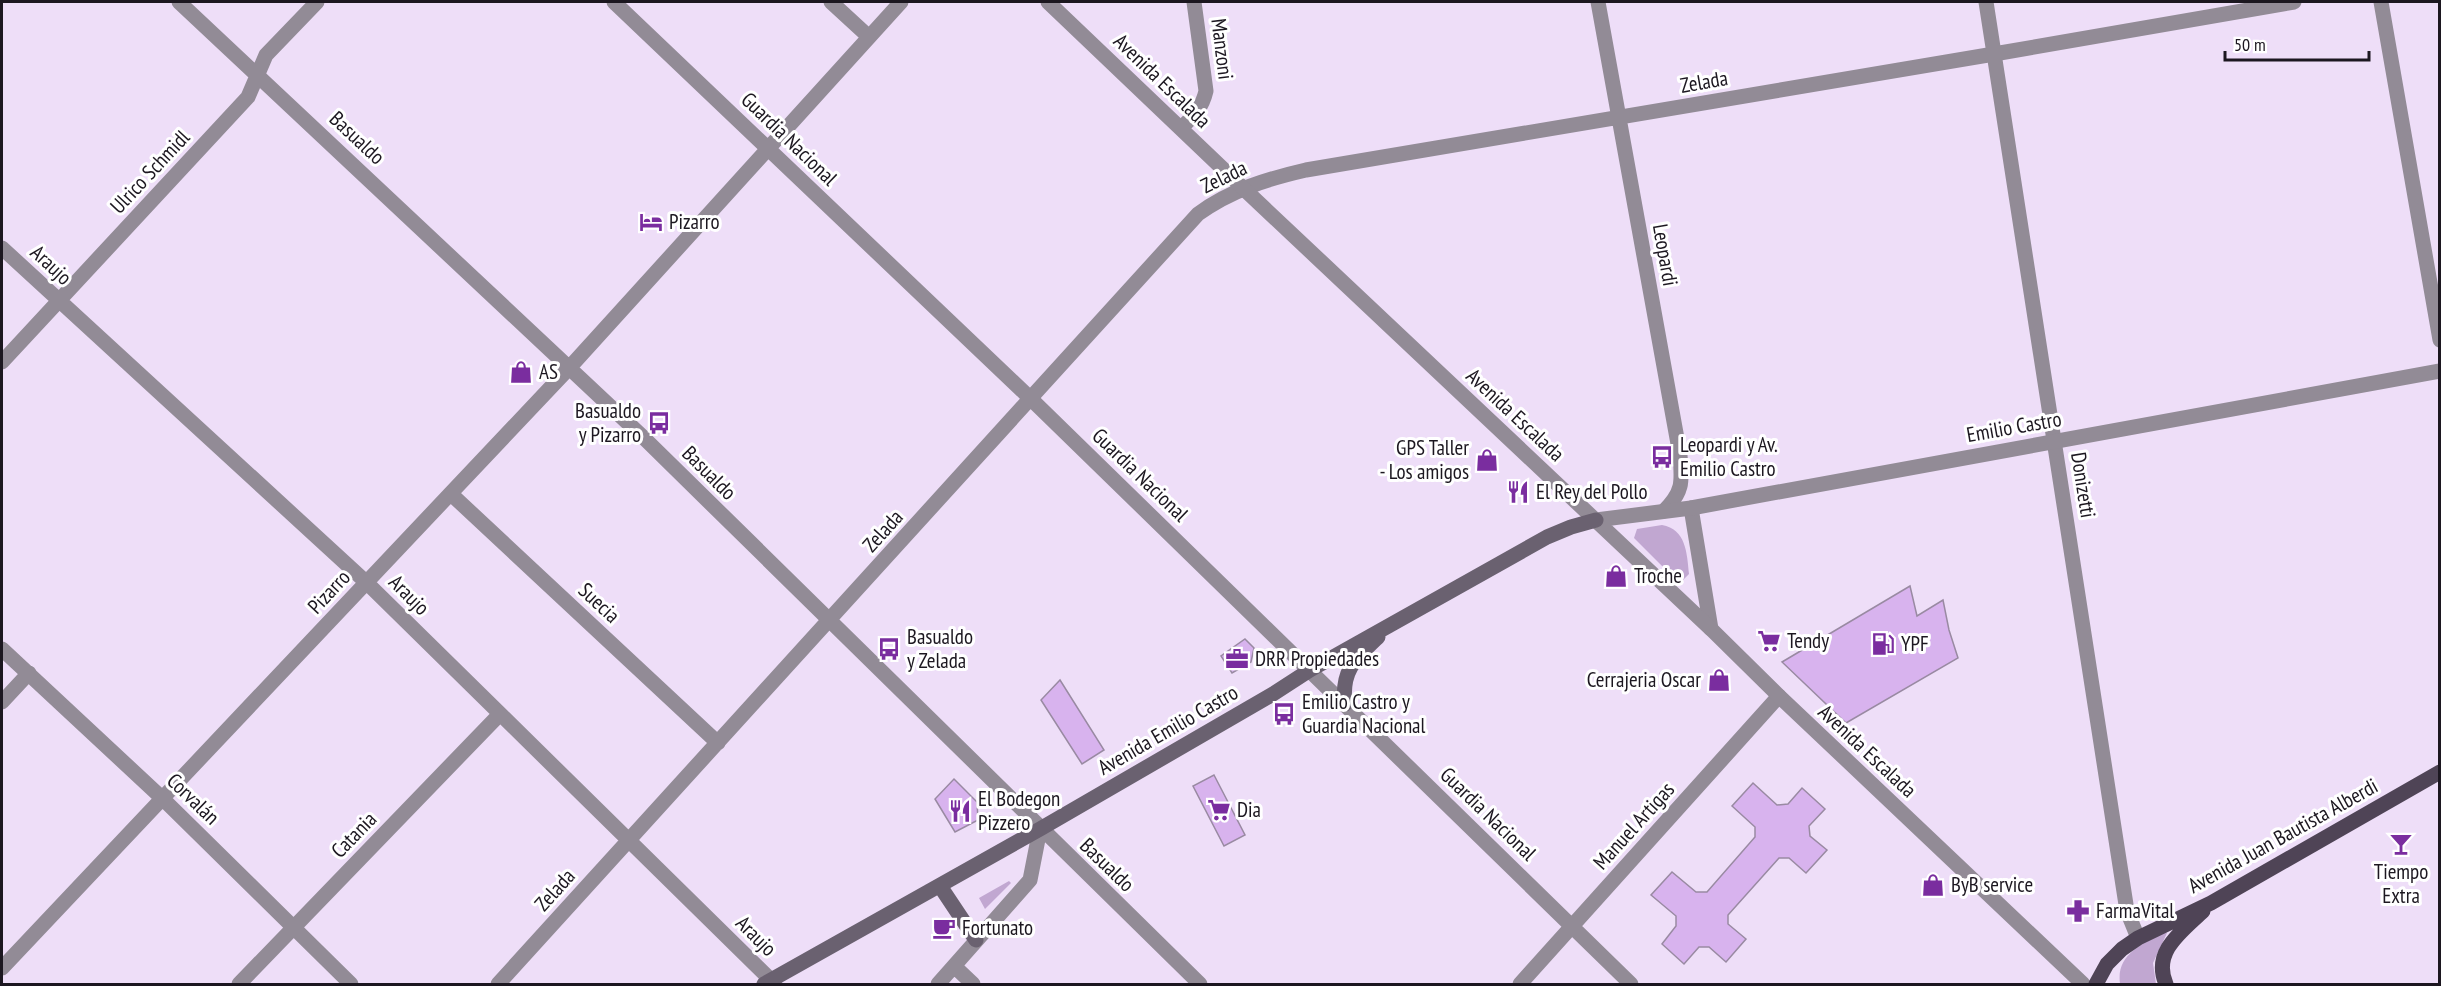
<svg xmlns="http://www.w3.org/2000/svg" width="2441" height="986" font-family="'PT Sans Narrow',sans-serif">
<rect width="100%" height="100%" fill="#eedef8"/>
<path fill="#c1a7d1" d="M 1662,525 C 1686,529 1687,553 1689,574 L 1682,581 L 1675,579 L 1634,538 L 1637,529 Z
M 1009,881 L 1011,883 L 985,909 L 979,898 Z
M 2163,931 L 2167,933 L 2153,963 L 2156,984 L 2120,984 C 2116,954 2141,946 2163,931 Z"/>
<path fill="#d8b3ee" stroke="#998aa2" stroke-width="1.5" d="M 1910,586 L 1917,616 L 1943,600 L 1949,630 L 1958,658 L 1846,723 L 1782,662 Z
M 1245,639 L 1254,648 L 1251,662 L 1232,673 L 1221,656 Z
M 1060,680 L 1104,750 L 1082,764 L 1041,700 Z
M 1214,775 L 1245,835 L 1224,846 L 1193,786 Z
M 954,779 L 977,802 L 978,820 L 955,832 L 935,799 Z
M 1753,783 L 1777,805 L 1788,804 L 1802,788 L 1825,809 L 1809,826 L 1810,836 L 1827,850 L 1806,873 L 1789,858 L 1779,858 L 1728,915 L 1728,924 L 1746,939 L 1726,962 L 1709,947 L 1699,947 L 1684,964 L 1662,944 L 1676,926 L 1676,916 L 1651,895 L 1672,872 L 1696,892 L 1707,892 L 1755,837 L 1755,827 L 1732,806 Z"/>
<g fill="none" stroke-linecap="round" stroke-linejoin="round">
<path stroke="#928b96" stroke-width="15" d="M 179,2 L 645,439 L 1200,984
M 614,2 L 1031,399 L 1631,984
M 831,2 L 868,36
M 1598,2 L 1680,455 C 1682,481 1684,491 1664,511
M 1986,2 L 2127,911 L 2138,938
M 2381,2 L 2440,340
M 1181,128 C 1194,116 1202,108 1206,91 L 1194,2
M 2,248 L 367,583 L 775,984
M 2,362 L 248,97 L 266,55 L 317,2
M 451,494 L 718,743
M 1691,508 L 1711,629
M 2,649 L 163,799 L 351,984
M 2,702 L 29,673
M 954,966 L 973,984
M 2,968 L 570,367 L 901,2
M 239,984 L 499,715
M 498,984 L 1198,214 C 1231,190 1267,179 1306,170 L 1994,54 L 2294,2
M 938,984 L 1030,880 L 1040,829
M 1520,984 L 1779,696"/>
<path stroke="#928b96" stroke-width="15" d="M 1048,2 L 1243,188 L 1711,629 L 1779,696 L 2083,984
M 1596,520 L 1691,508 L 2440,371"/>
<path stroke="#6a6170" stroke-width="15" d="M 1345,704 C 1341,671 1355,659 1378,637
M 940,886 L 976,940
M 764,984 L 1040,829 L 1273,694 L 1310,670 L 1547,537 L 1571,527 L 1596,520"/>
<path stroke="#4f4456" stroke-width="15" d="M 2096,984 L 2107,964 L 2122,949 L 2138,938 L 2211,903 L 2440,772
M 2166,984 C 2152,952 2181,932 2203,911"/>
</g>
<defs>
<g id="hotel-bare" transform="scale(1.8)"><path d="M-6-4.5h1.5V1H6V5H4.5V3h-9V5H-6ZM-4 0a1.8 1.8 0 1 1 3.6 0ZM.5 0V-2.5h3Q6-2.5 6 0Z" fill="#7a2d9f" stroke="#fff" stroke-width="2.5" paint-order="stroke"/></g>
<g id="shop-bare" transform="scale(1.8)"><path d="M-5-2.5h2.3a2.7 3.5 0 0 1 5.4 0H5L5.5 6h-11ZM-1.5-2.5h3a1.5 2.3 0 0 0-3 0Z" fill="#7a2d9f" stroke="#fff" stroke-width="2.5" paint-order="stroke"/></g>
<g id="bus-bare" transform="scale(1.8)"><path d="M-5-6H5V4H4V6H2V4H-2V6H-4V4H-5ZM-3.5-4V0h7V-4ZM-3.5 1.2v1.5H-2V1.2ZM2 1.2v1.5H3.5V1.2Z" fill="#7a2d9f" stroke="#fff" stroke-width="2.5" paint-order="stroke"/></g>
<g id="restaurant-bare" transform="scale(1.8)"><path d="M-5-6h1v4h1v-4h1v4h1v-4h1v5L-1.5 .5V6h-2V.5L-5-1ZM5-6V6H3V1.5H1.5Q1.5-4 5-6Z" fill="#7a2d9f" stroke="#fff" stroke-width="2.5" paint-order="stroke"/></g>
<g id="supermarket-bare" transform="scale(1.8)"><path d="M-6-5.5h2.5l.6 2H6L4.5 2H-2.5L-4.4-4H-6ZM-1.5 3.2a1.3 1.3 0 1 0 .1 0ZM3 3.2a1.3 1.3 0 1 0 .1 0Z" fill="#7a2d9f" stroke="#fff" stroke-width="2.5" paint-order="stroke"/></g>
<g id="fuel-bare" transform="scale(1.8)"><path d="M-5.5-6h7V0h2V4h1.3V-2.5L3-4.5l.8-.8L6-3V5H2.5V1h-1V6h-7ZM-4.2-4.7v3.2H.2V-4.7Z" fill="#7a2d9f" stroke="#fff" stroke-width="2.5" paint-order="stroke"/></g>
<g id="office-bare" transform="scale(1.8)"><path d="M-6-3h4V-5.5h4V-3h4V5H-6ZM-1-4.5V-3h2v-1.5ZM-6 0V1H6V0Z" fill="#7a2d9f" stroke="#fff" stroke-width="2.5" paint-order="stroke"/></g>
<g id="bar-bare" transform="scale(1.8)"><path d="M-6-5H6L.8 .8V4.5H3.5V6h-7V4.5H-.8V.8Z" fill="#7a2d9f" stroke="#fff" stroke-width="2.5" paint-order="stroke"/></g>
<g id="pharmacy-bare" transform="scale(1.8)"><path d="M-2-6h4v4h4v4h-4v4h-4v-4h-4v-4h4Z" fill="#7a2d9f" stroke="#fff" stroke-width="2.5" paint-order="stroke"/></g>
<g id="cafe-bare" transform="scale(1.8)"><path d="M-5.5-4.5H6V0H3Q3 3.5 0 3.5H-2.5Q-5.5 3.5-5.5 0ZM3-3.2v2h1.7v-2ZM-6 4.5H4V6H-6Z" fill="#7a2d9f" stroke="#fff" stroke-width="2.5" paint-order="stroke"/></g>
</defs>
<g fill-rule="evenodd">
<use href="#hotel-bare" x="651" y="222"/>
<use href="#shop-bare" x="521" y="372"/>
<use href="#bus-bare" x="659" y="423"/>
<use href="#bus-bare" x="1662" y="457"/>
<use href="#shop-bare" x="1487" y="460"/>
<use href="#restaurant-bare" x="1518" y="492"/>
<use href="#shop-bare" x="1616" y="576"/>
<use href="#supermarket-bare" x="1769" y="641"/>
<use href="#fuel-bare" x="1883" y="644"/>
<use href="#bus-bare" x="889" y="649"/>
<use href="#office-bare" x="1237" y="659"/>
<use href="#shop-bare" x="1719" y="680"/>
<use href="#bus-bare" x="1284" y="714"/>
<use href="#supermarket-bare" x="1219" y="810"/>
<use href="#restaurant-bare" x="960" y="811"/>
<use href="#bar-bare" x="2401" y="844"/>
<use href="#shop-bare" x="1933" y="885"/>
<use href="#pharmacy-bare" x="2078" y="911"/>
<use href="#cafe-bare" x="944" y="928"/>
</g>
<g text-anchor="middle" stroke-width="6" stroke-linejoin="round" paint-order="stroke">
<g font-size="21" fill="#1c1720" stroke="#fff">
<text transform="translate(1222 49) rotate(83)" y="7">Manzoni</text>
<text transform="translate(1162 81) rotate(44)" y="7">Avenida Escalada</text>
<text transform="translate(1704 82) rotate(-10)" y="7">Zelada</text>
<text transform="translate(357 138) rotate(43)" y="7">Basualdo</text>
<text transform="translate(789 139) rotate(44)" y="7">Guardia Nacional</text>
<text transform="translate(150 172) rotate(-47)" y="7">Ulrico Schmidl</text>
<text transform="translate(1224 177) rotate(-26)" y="7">Zelada</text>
<text transform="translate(1665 255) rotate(80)" y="7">Leopardi</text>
<text transform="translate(51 265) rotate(43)" y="7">Araujo</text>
<text transform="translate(1515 415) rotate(43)" y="7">Avenida Escalada</text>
<text transform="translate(2014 427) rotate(-10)" y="7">Emilio Castro</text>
<text transform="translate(709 473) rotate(45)" y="7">Basualdo</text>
<text transform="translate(1140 475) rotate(44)" y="7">Guardia Nacional</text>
<text transform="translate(2083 485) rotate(81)" y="7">Donizetti</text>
<text transform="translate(883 531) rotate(-48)" y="7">Zelada</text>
<text transform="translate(329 592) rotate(-47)" y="7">Pizarro</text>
<text transform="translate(409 595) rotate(45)" y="7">Araujo</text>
<text transform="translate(599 603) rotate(43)" y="7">Suecia</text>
<text transform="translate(1168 730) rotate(-30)" y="7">Avenida Emilio Castro</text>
<text transform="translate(1867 751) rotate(43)" y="7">Avenida Escalada</text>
<text transform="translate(193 799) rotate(44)" y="7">Corvalán</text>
<text transform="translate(1488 814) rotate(44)" y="7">Guardia Nacional</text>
<text transform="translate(1634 826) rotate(-48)" y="7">Manuel Artigas</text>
<text transform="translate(354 835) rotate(-46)" y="7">Catania</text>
<text transform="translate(2283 836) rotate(-29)" y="7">Avenida Juan Bautista Alberdi</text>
<text transform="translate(1107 865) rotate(44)" y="7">Basualdo</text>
<text transform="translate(555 890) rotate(-48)" y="7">Zelada</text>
<text transform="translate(756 936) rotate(45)" y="7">Araujo</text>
</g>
<g font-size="21" fill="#1c1720" stroke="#fff" text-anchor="start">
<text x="669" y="229">Pizarro</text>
<text x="539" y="379">AS</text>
<text x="641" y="418" text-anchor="end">Basualdo<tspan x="641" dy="24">y Pizarro</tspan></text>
<text x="1680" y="452">Leopardi y Av.<tspan x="1680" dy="24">Emilio Castro</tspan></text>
<text x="1469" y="455" text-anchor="end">GPS Taller<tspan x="1469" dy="24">- Los amigos</tspan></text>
<text x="1536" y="499">El Rey del Pollo</text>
<text x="1634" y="583">Troche</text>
<text x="907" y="644">Basualdo<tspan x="907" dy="24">y Zelada</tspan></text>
<text x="1787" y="648">Tendy</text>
<text x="1901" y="651">YPF</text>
<text x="1255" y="666">DRR Propiedades</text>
<text x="1701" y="687" text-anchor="end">Cerrajeria Oscar</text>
<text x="1302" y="709">Emilio Castro y<tspan x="1302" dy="24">Guardia Nacional</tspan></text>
<text x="978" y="806">El Bodegon<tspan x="978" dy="24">Pizzero</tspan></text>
<text x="1237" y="817">Dia</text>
<text x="2401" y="879" text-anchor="middle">Tiempo<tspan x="2401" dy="24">Extra</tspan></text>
<text x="1951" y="892">ByB service</text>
<text x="2096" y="918">FarmaVital</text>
<text x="962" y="935">Fortunato</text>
</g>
</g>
<rect width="2441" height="986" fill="none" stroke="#1c1720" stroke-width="6"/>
<path d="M2225 51v9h144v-9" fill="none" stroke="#1c1720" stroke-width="3"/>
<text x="2234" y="51" font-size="18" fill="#1c1720" stroke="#ffffff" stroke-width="4.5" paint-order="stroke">50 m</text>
</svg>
